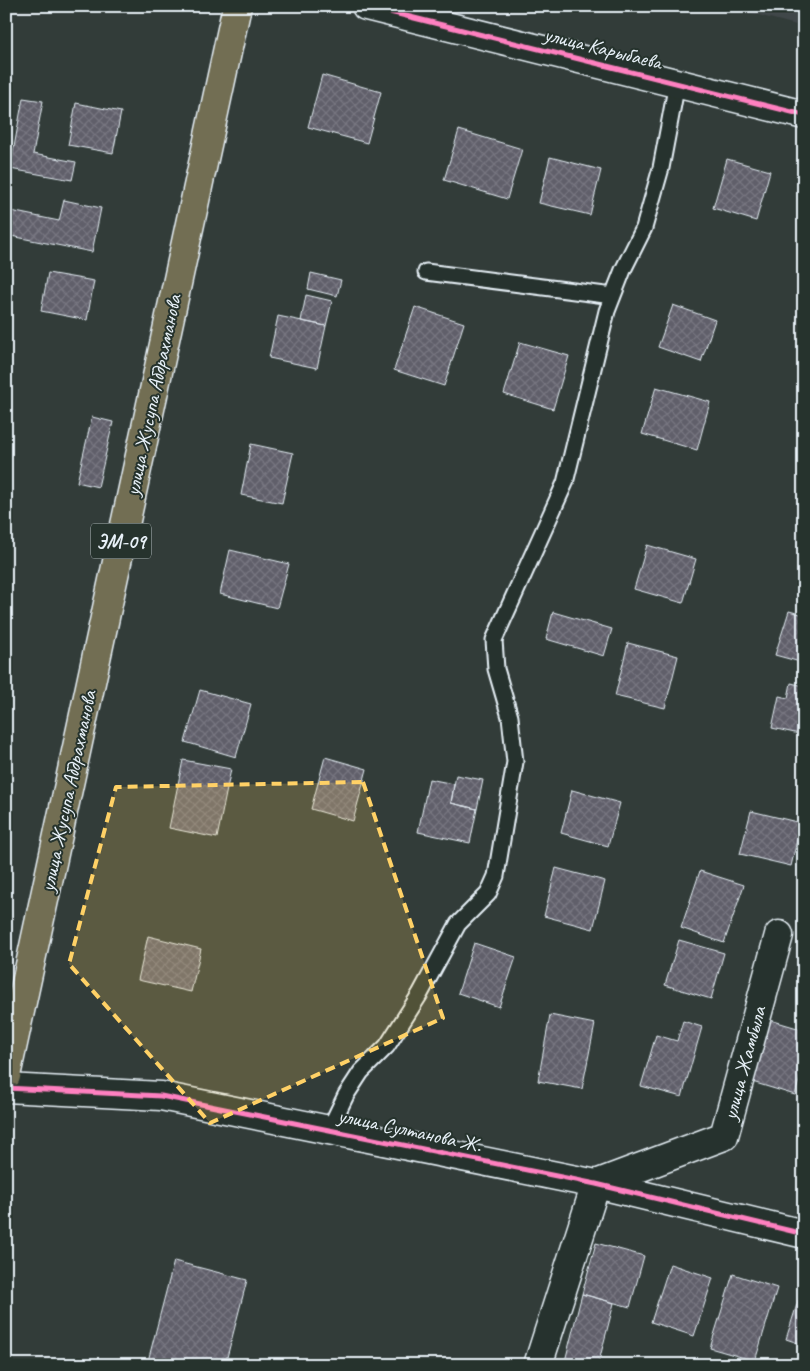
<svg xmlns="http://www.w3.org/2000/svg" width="810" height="1371" font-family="Caveat,sans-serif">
<defs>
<pattern id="building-cross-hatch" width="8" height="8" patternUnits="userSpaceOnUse" patternTransform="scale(1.25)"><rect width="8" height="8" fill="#605e6a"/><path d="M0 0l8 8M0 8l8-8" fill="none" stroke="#777680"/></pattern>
</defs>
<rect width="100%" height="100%" fill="#323c39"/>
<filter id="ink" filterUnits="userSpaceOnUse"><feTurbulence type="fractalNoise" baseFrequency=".02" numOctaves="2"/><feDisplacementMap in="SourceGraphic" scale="10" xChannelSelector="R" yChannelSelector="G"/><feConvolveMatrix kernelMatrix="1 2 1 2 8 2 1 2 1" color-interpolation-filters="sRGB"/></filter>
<g filter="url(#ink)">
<path fill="#404648" d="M 724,6 L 804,6 L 804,27 Z"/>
<path fill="url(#building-cross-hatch)" stroke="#e8f1f8" d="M 322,75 L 381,92 L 367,143 L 308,127 Z
M 23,98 L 43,101 L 33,154 L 76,162 L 72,180 L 10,169 Z
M 76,103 L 121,112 L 113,153 L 68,145 Z
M 459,130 L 522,149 L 507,199 L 444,180 Z
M 550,157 L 601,170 L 590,215 L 539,203 Z
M 727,159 L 770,171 L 756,221 L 713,208 Z
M 64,200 L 101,208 L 92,252 L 6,235 L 6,210 L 59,221 Z
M 48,273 L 94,281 L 87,320 L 41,311 Z
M 311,273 L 341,280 L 337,296 L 308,289 Z
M 306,295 L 332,301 L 326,326 L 301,321 Z
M 673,305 L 715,320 L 701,362 L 658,347 Z
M 415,307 L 464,323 L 444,386 L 394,370 Z
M 278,316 L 326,326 L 317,368 L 269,358 Z
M 520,342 L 569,356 L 553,409 L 504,394 Z
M 656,387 L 710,402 L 697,450 L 642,434 Z
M 92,417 L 113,422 L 98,487 L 77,482 Z
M 251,444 L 293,453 L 282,503 L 241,495 Z
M 647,545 L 696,559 L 683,603 L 634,589 Z
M 230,550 L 289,564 L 277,608 L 220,594 Z
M 789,611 L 804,615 L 804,663 L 775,655 Z
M 553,612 L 612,629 L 604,656 L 546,639 Z
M 628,643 L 678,656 L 665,708 L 615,696 Z
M 791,683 L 804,686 L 804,735 L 772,728 L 779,696 L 788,698 Z
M 200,690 L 251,704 L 236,757 L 185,742 Z
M 325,757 L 367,769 L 353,821 L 311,809 Z
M 183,760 L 231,769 L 217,838 L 169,828 Z
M 456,775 L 483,780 L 477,809 L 451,803 Z
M 429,779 L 454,784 L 451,803 L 477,809 L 470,843 L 418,832 Z
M 572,790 L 620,803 L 608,846 L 561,833 Z
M 751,811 L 801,823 L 791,866 L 740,854 Z
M 556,868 L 605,881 L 593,929 L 544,916 Z
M 700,871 L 744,885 L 724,943 L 681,928 Z
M 148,936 L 201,949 L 191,992 L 138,980 Z
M 679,940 L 724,953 L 711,999 L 665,985 Z
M 474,943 L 516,957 L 499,1007 L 458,993 Z
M 550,1015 L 595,1024 L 582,1089 L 538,1081 Z
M 767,1019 L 804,1030 L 804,1063 L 795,1095 L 749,1081 Z
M 683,1021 L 702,1027 L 682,1097 L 641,1086 L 656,1035 L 677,1041 Z
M 596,1243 L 644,1256 L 630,1307 L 582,1294 Z
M 174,1261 L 247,1280 L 225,1365 L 147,1365 Z
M 670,1264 L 713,1278 L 694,1336 L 651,1322 Z
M 733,1274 L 777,1288 L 755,1361 L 710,1348 Z
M 582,1294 L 614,1303 L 598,1365 L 564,1365 Z
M 800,1295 L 804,1297 L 804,1345 L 786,1339 Z"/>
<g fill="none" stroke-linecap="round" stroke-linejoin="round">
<g stroke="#e8f1f8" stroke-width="19">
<path id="service" d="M 426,272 L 613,296
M 329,1130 L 346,1095 L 361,1072 L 387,1046 L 420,994 L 458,924 L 488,894 L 496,876 L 515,762 L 510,717 L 496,669 L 494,640 L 565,483 L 607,311 L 623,270 L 644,228 L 661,168 L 677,83"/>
</g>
<g stroke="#e8f1f8" stroke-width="31">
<path id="minor" d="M 366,6 L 804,115
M 6,1088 L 161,1096 L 596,1184 L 804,1234
M 538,1365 L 596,1184 L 724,1136 L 779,935"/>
</g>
<g stroke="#e8f1f8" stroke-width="31">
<path id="trunk" d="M 6,1076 L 237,6"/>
</g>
<use href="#service" stroke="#26332d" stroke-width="15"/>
<use href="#minor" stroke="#26332d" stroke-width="28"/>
<use href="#trunk" stroke="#726e52" stroke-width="28"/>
<g stroke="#26332d" stroke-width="8">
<path id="cycleway" d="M 366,6 L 804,115
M 6,1088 L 161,1096 L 596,1184 L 804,1234"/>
</g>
<use href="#cycleway" stroke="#ff80c0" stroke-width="5"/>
</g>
</g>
<path fill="#ffd166" fill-opacity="0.2" stroke="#ffd166" stroke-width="4" stroke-dasharray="10 6" stroke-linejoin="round" d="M 363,782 L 443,1018 L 210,1123 L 69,964 L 116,787 Z"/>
<g text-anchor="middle" stroke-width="4" stroke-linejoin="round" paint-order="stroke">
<rect fill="#26332d" stroke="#aeb8bb" stroke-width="1" x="91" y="523.5" width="60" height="35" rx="4"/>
<g font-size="20" font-weight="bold" fill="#e8f1f8">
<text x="121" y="548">ЭМ-09</text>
</g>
<g font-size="21" fill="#e8f1f8" stroke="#26332d">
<text transform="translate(603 48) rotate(14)" y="7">улица Карыбаева</text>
<text transform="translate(153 395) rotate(-78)" y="7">улица Жусупа Абдрахманова</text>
<text transform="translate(68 791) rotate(-78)" y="7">улица Жусупа Абдрахманова</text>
<text transform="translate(744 1063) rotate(-75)" y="7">улица Жамбыла</text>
<text transform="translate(410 1130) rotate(12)" y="7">улица Султанова Ж.</text>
</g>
</g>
<rect width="810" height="1371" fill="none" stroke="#26332d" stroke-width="25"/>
<rect x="12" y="12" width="785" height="1346" fill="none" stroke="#e8f1f8" stroke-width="2" filter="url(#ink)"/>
</svg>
